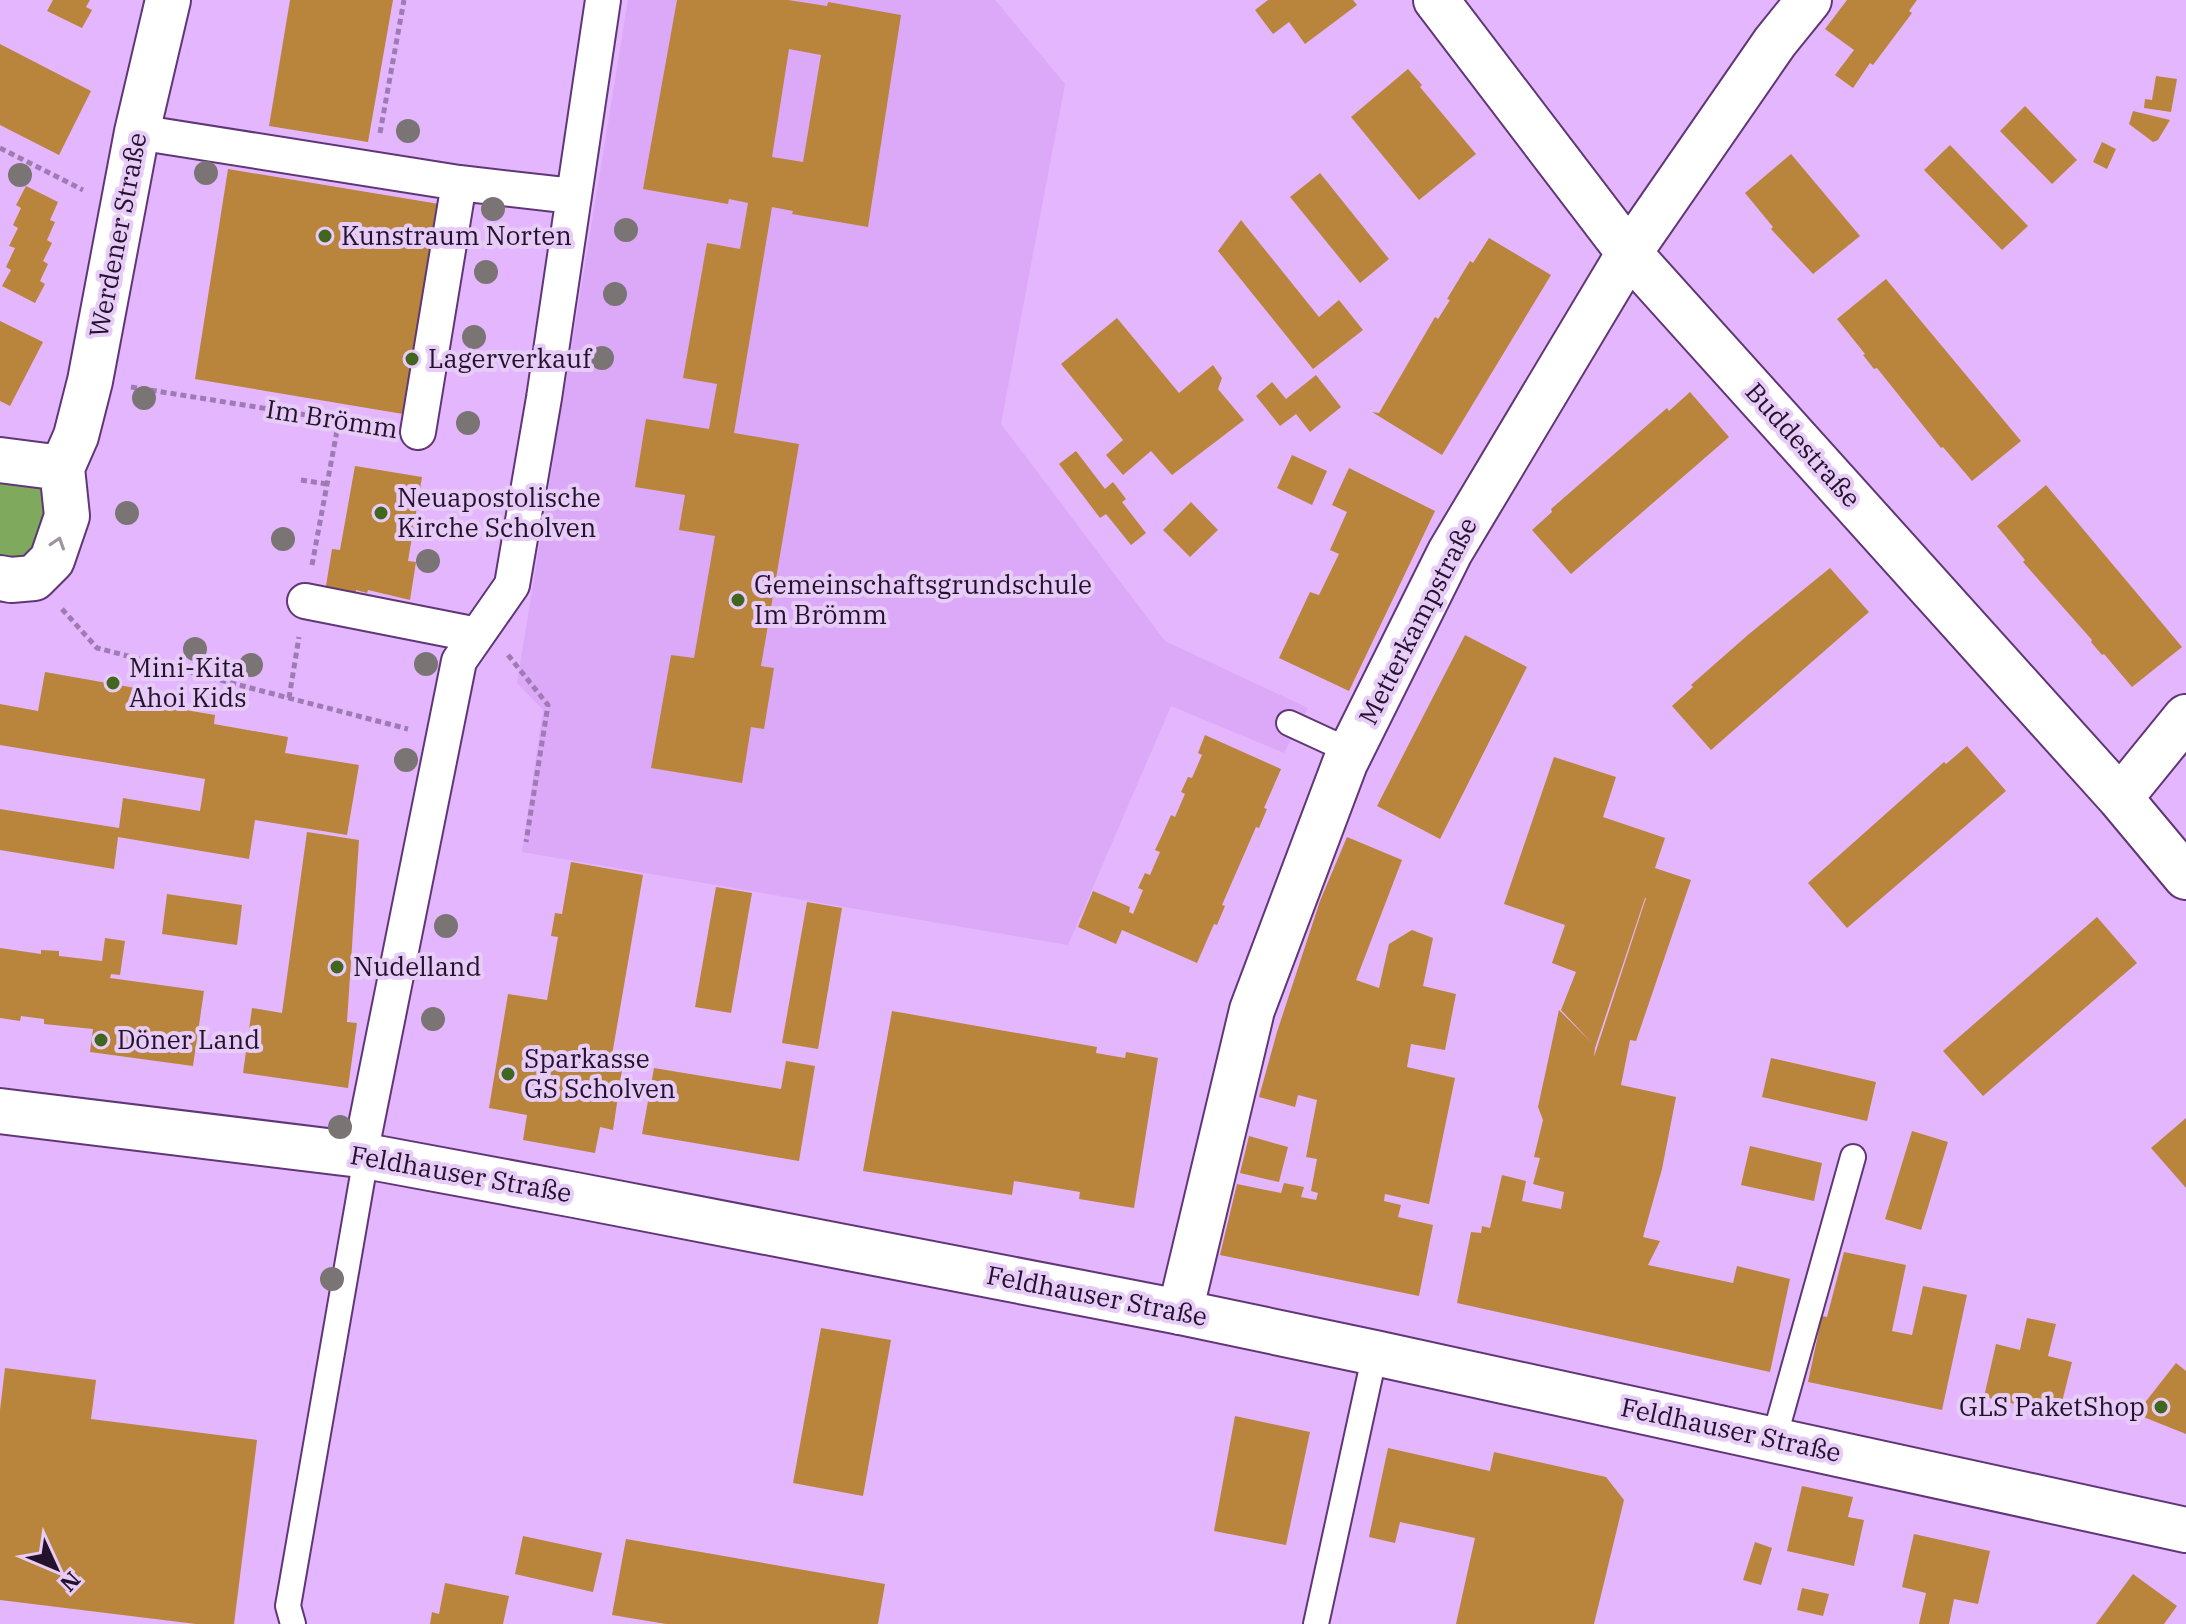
<svg xmlns="http://www.w3.org/2000/svg" width="2186" height="1624" font-family="'IBM Plex Serif',serif">
<rect width="100%" height="100%" fill="#e4b6fe"/>
<path fill="#dba9f8" d="M 628,0 L 995,0 L 1065,84 L 1001,424 L 1165,641 L 1308,708 L 1284,753 L 1171,706 L 1068,945 L 522,852 L 543,710 L 517,683 Z"/>
<path fill="#7faa5e" d="M 0,460 L 62,468 L 52,560 L 0,578 Z"/>
<path fill="#b9843b" fill-rule="evenodd" d="M 53,0 L 90,0 L 86,7 L 92,10 L 82,28 L 47,11 Z
M 290,0 L 393,0 L 368,142 L 269,126 Z
M 677,0 L 788,0 L 827,6 L 828,2 L 901,15 L 868,227 L 792,214 L 793,211 L 772,207 L 734,433 L 799,444 L 761,666 L 774,668 L 764,729 L 751,727 L 742,783 L 651,768 L 671,655 L 694,658 L 715,536 L 679,530 L 685,495 L 635,487 L 646,419 L 709,429 L 717,384 L 683,378 L 707,243 L 740,249 L 748,203 L 729,199 L 728,204 L 643,189 ZM 789,49 L 821,55 L 803,162 L 772,157 Z
M 1268,0 L 1353,0 L 1357,5 L 1305,44 L 1289,22 L 1273,34 L 1255,10 Z
M 1847,0 L 1917,0 L 1909,11 L 1912,13 L 1873,65 L 1870,63 L 1853,88 L 1835,75 L 1854,50 L 1825,29 Z
M 0,44 L 91,91 L 59,155 L 0,125 Z
M 1408,69 L 1422,85 L 1420,87 L 1476,154 L 1419,200 L 1351,117 Z
M 2156,76 L 2177,79 L 2171,112 L 2144,108 L 2145,99 L 2152,100 Z
M 2025,106 L 2077,160 L 2052,184 L 2000,131 Z
M 2133,111 L 2170,120 L 2158,140 L 2153,142 L 2129,124 Z
M 2102,142 L 2116,149 L 2107,169 L 2093,162 Z
M 1950,145 L 2028,226 L 2002,250 L 1924,170 Z
M 1791,154 L 1860,236 L 1813,274 L 1771,229 L 1773,227 L 1745,193 Z
M 228,169 L 439,204 L 403,414 L 195,379 Z
M 1320,173 L 1389,259 L 1360,283 L 1290,197 Z
M 26,186 L 58,202 L 50,220 L 55,222 L 47,240 L 52,243 L 43,261 L 48,264 L 40,281 L 45,284 L 35,303 L 2,286 L 11,270 L 6,267 L 15,248 L 9,246 L 18,228 L 13,225 L 21,208 L 16,205 Z
M 1241,220 L 1319,317 L 1339,300 L 1363,330 L 1313,369 L 1218,251 Z
M 1489,238 L 1551,275 L 1442,455 L 1372,412 L 1379,413 L 1435,317 L 1438,319 L 1450,300 L 1447,299 L 1470,261 L 1473,263 Z
M 1886,279 L 2021,441 L 1972,481 L 1943,447 L 1941,448 L 1877,368 L 1874,369 L 1863,355 L 1865,354 L 1837,319 Z
M 1117,318 L 1179,393 L 1213,365 L 1222,378 L 1218,389 L 1244,420 L 1172,475 L 1151,451 L 1123,475 L 1106,455 L 1123,440 L 1061,364 Z
M 0,321 L 43,342 L 10,406 L 0,401 Z
M 1316,375 L 1341,407 L 1310,432 L 1296,414 L 1280,426 L 1256,396 L 1272,382 L 1286,399 Z
M 1690,392 L 1729,437 L 1571,574 L 1532,530 L 1552,512 L 1551,509 L 1667,408 L 1669,411 Z
M 1076,451 L 1105,489 L 1113,482 L 1126,499 L 1122,502 L 1146,533 L 1131,545 L 1106,514 L 1100,518 L 1059,464 Z
M 1292,455 L 1327,471 L 1312,505 L 1277,488 Z
M 355,466 L 422,477 L 408,561 L 416,562 L 410,600 L 368,590 L 367,593 L 356,590 L 355,597 L 325,592 L 332,549 L 340,550 Z
M 1349,468 L 1435,511 L 1349,691 L 1279,658 L 1310,592 L 1319,595 L 1339,554 L 1330,550 L 1347,512 L 1332,505 Z
M 2046,485 L 2182,647 L 2132,687 L 2104,654 L 2102,655 L 2091,642 L 2092,640 L 2023,562 L 2025,560 L 1997,526 Z
M 1191,502 L 1218,530 L 1190,557 L 1163,530 Z
M 1830,568 L 1869,612 L 1711,750 L 1672,706 L 1693,687 L 1691,685 L 1749,634 Z
M 1465,635 L 1527,667 L 1440,839 L 1377,806 Z
M 45,672 L 141,689 L 138,702 L 215,715 L 214,724 L 288,737 L 285,753 L 359,765 L 347,835 L 255,820 L 249,859 L 118,837 L 114,869 L 0,850 L 0,809 L 119,828 L 123,798 L 200,811 L 205,779 L 0,745 L 0,704 L 38,711 Z
M 1205,735 L 1281,769 L 1264,808 L 1267,809 L 1259,828 L 1256,827 L 1222,905 L 1225,906 L 1217,925 L 1214,924 L 1197,963 L 1122,930 L 1116,944 L 1078,927 L 1093,891 L 1130,907 L 1129,912 L 1133,914 L 1143,890 L 1138,888 L 1145,873 L 1150,875 L 1160,852 L 1155,850 L 1163,833 L 1171,815 L 1175,817 L 1185,794 L 1181,792 L 1188,777 L 1192,778 L 1202,755 L 1198,753 Z
M 1967,746 L 2006,791 L 1847,928 L 1808,883 L 1944,762 L 1946,764 Z
M 1554,757 L 1616,777 L 1603,817 L 1665,838 L 1655,868 L 1691,880 L 1636,1041 L 1630,1040 L 1621,1085 L 1676,1097 L 1662,1169 L 1643,1237 L 1660,1241 L 1648,1265 L 1733,1283 L 1737,1266 L 1790,1279 L 1770,1372 L 1457,1303 L 1471,1232 L 1481,1233 L 1482,1226 L 1490,1228 L 1502,1175 L 1526,1181 L 1522,1201 L 1561,1209 L 1564,1192 L 1533,1184 L 1540,1158 L 1534,1157 L 1543,1120 L 1538,1107 L 1559,1010 L 1593,1044 L 1561,1010 L 1576,972 L 1552,963 L 1565,925 L 1504,904 ZM 1645,898 L 1646,898 L 1594,1057 L 1595,1048 Z
M 307,832 L 359,840 L 347,1022 L 357,1023 L 348,1088 L 243,1073 L 252,1008 L 282,1013 Z
M 1347,837 L 1402,860 L 1356,980 L 1379,988 L 1389,944 L 1412,930 L 1433,938 L 1423,986 L 1456,994 L 1445,1050 L 1411,1044 L 1407,1067 L 1455,1078 L 1429,1204 L 1385,1194 L 1384,1201 L 1401,1205 L 1398,1217 L 1433,1225 L 1419,1296 L 1220,1255 L 1237,1184 L 1281,1193 L 1284,1183 L 1304,1187 L 1301,1197 L 1316,1200 L 1318,1193 L 1311,1191 L 1317,1159 L 1306,1157 L 1317,1100 L 1298,1095 L 1295,1107 L 1259,1097 L 1277,1032 L 1320,901 Z
M 571,862 L 643,875 L 611,1061 L 623,1063 L 613,1130 L 600,1127 L 595,1153 L 523,1140 L 527,1115 L 489,1108 L 508,994 L 547,1000 L 558,937 L 551,936 L 555,913 L 562,914 Z
M 716,887 L 752,893 L 731,1013 L 695,1007 Z
M 167,894 L 242,905 L 237,945 L 162,934 Z
M 807,902 L 842,908 L 818,1049 L 782,1043 Z
M 2097,917 L 2137,963 L 1983,1096 L 1943,1051 Z
M 105,938 L 125,941 L 120,975 L 111,974 L 110,978 L 204,991 L 193,1066 L 90,1052 L 93,1029 L 44,1024 L 44,1019 L 21,1016 L 20,1021 L 0,1018 L 0,948 L 41,954 L 41,950 L 59,951 L 59,956 L 102,961 Z
M 892,1011 L 1097,1047 L 1096,1053 L 1125,1058 L 1126,1052 L 1158,1058 L 1134,1208 L 1079,1199 L 1080,1192 L 1014,1181 L 1012,1195 L 863,1171 Z
M 1771,1058 L 1876,1082 L 1867,1121 L 1762,1097 Z
M 786,1061 L 815,1066 L 799,1161 L 642,1134 L 654,1068 L 781,1089 Z
M 2186,1118 L 2186,1188 L 2151,1148 Z
M 1912,1131 L 1948,1142 L 1921,1230 L 1885,1219 Z
M 1249,1136 L 1288,1147 L 1279,1182 L 1240,1173 Z
M 1750,1146 L 1822,1163 L 1814,1201 L 1741,1185 Z
M 1844,1252 L 1906,1265 L 1892,1331 L 1912,1335 L 1923,1286 L 1967,1295 L 1942,1410 L 1808,1382 L 1822,1316 L 1827,1317 Z
M 2027,1318 L 2056,1324 L 2048,1356 L 2072,1362 L 2059,1414 L 1984,1397 L 1996,1344 L 2020,1350 Z
M 821,1328 L 891,1340 L 863,1496 L 793,1483 Z
M 2176,1363 L 2186,1371 L 2186,1434 L 2136,1414 Z
M 5,1368 L 96,1380 L 91,1419 L 257,1440 L 234,1624 L 196,1624 L 0,1600 L 0,1410 Z
M 1235,1416 L 1310,1432 L 1286,1545 L 1214,1531 Z
M 1388,1448 L 1490,1471 L 1494,1452 L 1606,1477 L 1624,1500 L 1594,1624 L 1456,1624 L 1475,1538 L 1400,1522 L 1395,1543 L 1369,1537 Z
M 1802,1486 L 1853,1497 L 1848,1517 L 1864,1520 L 1854,1566 L 1787,1551 Z
M 1914,1534 L 1990,1551 L 1978,1604 L 1954,1599 L 1949,1624 L 1919,1624 L 1926,1593 L 1902,1587 Z
M 523,1536 L 602,1553 L 593,1592 L 515,1574 Z
M 626,1539 L 885,1584 L 878,1624 L 666,1624 L 612,1615 Z
M 1755,1542 L 1772,1548 L 1761,1585 L 1743,1580 Z
M 2133,1574 L 2177,1606 L 2164,1624 L 2096,1624 Z
M 445,1583 L 509,1596 L 503,1624 L 430,1624 L 432,1612 L 439,1614 Z
M 1802,1588 L 1829,1594 L 1823,1616 L 1797,1610 Z"/>
<g fill="none" stroke-linecap="round" stroke-linejoin="round">
<g stroke="#603776" stroke-width="28">
<path id="service" d="M 1289,723 L 1352,752
M 1774,1439 L 1853,1157
M 293,1624 L 288,1606 L 366,1157
M 1316,1624 L 1375,1353"/>
</g>
<g stroke="#603776" stroke-width="38">
<path id="pedestrian" d="M 137,132 L 459,183 L 573,196
M 418,432 L 459,183
M 305,601 L 477,635
M 360,1155 L 459,661 L 512,585 L 544,398 L 603,0"/>
</g>
<g stroke="#603776" stroke-width="48">
<path id="minor" d="M 1436,0 L 1629,253 L 2120,798 L 2186,877
M 0,460 L 62,468
M 0,578 L 11,580 L 34,578 L 52,560 L 67,516 L 62,468 L 76,436 L 90,381 L 137,132 L 168,0
M 2120,798 L 2186,717
M 1180,1312 L 1252,1010 L 1345,763 L 1450,552 L 1629,253 L 1775,42 L 1809,0"/>
</g>
<g stroke="#603776" stroke-width="48">
<path id="tertiary" d="M 0,1111 L 360,1155 L 575,1195 L 1180,1312 L 1375,1353 L 2186,1530"/>
</g>
<path stroke="#9f7bb3" stroke-width="5" stroke-dasharray="6 4" stroke-linecap="butt" d="M 380,133 L 404,0
M 0,148 L 83,190
M 131,387 L 382,427
M 301,480 L 327,484
M 312,565 L 339,420
M 62,609 L 97,648 L 408,729
M 508,655 L 548,705 L 526,842
M 289,698 L 299,637"/>
<use href="#service" stroke="#fff" stroke-width="24"/>
<use href="#pedestrian" stroke="#fff" stroke-width="34"/>
<use href="#minor" stroke="#fff" stroke-width="44"/>
<use href="#tertiary" stroke="#fff" stroke-width="44"/>
</g>
<g fill="#7a7574">
<circle cx="408" cy="131" r="12"/>
<circle cx="206" cy="173" r="12"/>
<circle cx="20" cy="175" r="12"/>
<circle cx="493" cy="209" r="12"/>
<circle cx="626" cy="230" r="12"/>
<circle cx="486" cy="272" r="12"/>
<circle cx="615" cy="294" r="12"/>
<circle cx="474" cy="337" r="12"/>
<circle cx="602" cy="358" r="12"/>
<circle cx="144" cy="398" r="12"/>
<circle cx="468" cy="423" r="12"/>
<circle cx="127" cy="513" r="12"/>
<circle cx="283" cy="539" r="12"/>
<circle cx="428" cy="561" r="12"/>
<circle cx="195" cy="649" r="12"/>
<circle cx="426" cy="664" r="12"/>
<circle cx="251" cy="665" r="12"/>
<circle cx="406" cy="760" r="12"/>
<circle cx="446" cy="926" r="12"/>
<circle cx="433" cy="1019" r="12"/>
<circle cx="340" cy="1127" r="12"/>
<circle cx="332" cy="1279" r="12"/>
</g>
<defs><path id="oneway-chevron" d="M-2-3.5L2.5 0L-2 3.5" fill="none" stroke-width="1.6" stroke-linecap="round" stroke-linejoin="round" transform="scale(2)"/></defs>
<use stroke="#9c94a0" href="#oneway-chevron" transform="translate(58 543) rotate(-72)"/>
<g fill="#41661f" stroke="#e7ccf8" stroke-width="3">
<circle cx="325" cy="236" r="8"/>
<circle cx="412" cy="359" r="8"/>
<circle cx="381" cy="513" r="8"/>
<circle cx="738" cy="600" r="8"/>
<circle cx="113" cy="683" r="8"/>
<circle cx="337" cy="967" r="8"/>
<circle cx="101" cy="1040" r="8"/>
<circle cx="508" cy="1074" r="8"/>
<circle cx="2161" cy="1407" r="8"/>
</g>
<g text-anchor="middle" stroke-width="8" stroke-linejoin="round" paint-order="stroke">
<g font-size="26" fill="#24122d" stroke="#e7ccf8">
<text transform="translate(118 235) rotate(-79)" y="9">Werdener Straße</text>
<text transform="translate(332 419) rotate(9)" y="9">Im Brömm</text>
<text transform="translate(1803 445) rotate(48)" y="9">Buddestraße</text>
<text transform="translate(1418 621) rotate(-63)" y="9">Metterkampstraße</text>
<text transform="translate(461 1174) rotate(10)" y="9">Feldhauser Straße</text>
<text transform="translate(1097 1296) rotate(11)" y="9">Feldhauser Straße</text>
<text transform="translate(1731 1430) rotate(12)" y="9">Feldhauser Straße</text>
</g>
<g font-size="26" fill="#24122d" stroke="#e7ccf8" text-anchor="start">
<text x="341" y="245">Kunstraum Norten</text>
<text x="428" y="368">Lagerverkauf</text>
<text x="397" y="507">Neuapostolische<tspan x="397" dy="30">Kirche Scholven</tspan></text>
<text x="754" y="594">Gemeinschaftsgrundschule<tspan x="754" dy="30">Im Brömm</tspan></text>
<text x="129" y="677">Mini-Kita<tspan x="129" dy="30">Ahoi Kids</tspan></text>
<text x="353" y="976">Nudelland</text>
<text x="117" y="1049">Döner Land</text>
<text x="524" y="1068">Sparkasse<tspan x="524" dy="30">GS Scholven</tspan></text>
<text x="2145" y="1416" text-anchor="end">GLS PaketShop</text>
</g>
</g>
<g transform="translate(56 1568) rotate(134)" stroke="#e7ccf8" stroke-width="6" paint-order="stroke">
<path d="M0-6L14 30L0 20L-14 30Z" fill="#24122d"/>
<text y="-12" font-size="22" font-weight="bold" text-anchor="middle" fill="#24122d">N</text>
</g>
</svg>
